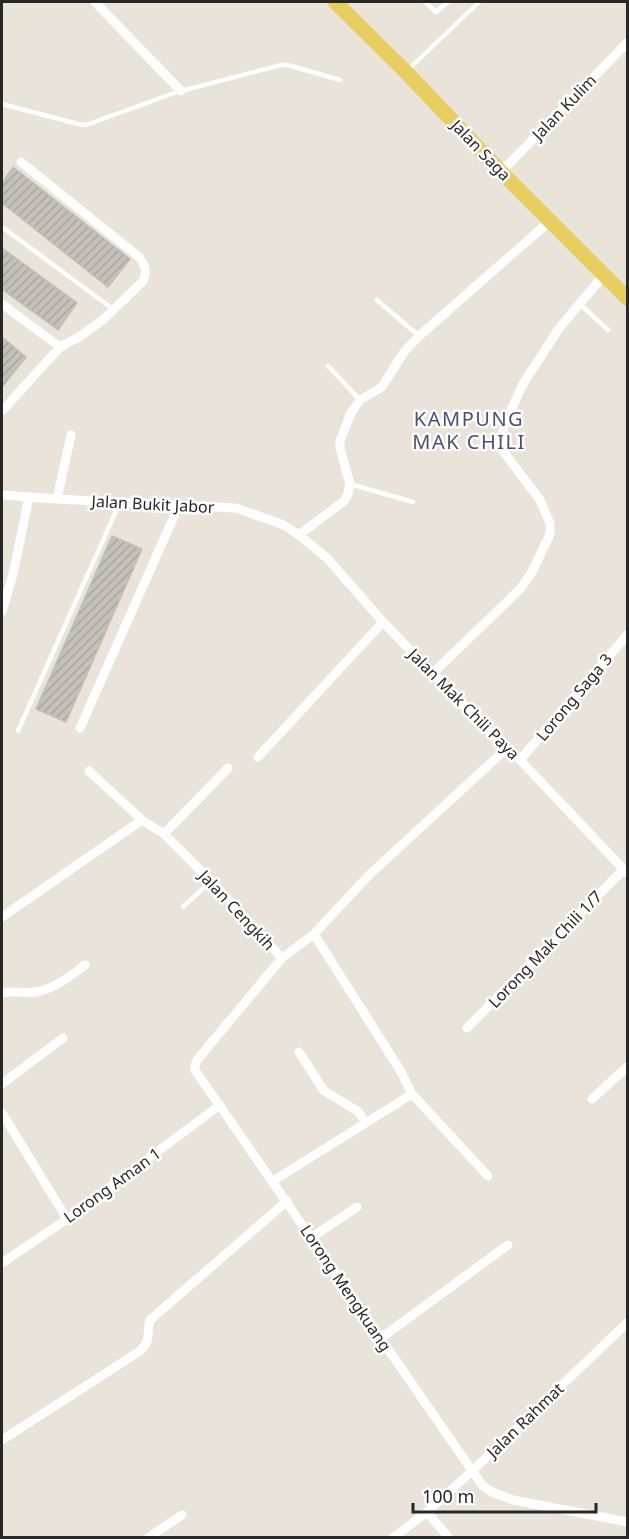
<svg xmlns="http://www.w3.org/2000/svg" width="629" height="1539" font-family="'Noto Sans',sans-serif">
<defs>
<pattern id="building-hatch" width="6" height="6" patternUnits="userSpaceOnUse" patternTransform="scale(1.5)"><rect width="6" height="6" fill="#c4c0b9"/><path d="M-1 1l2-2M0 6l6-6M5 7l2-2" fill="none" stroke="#a8a59f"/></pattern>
</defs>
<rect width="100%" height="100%" fill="#e9e3d9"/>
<path fill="url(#building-hatch)" stroke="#c4bfb3" stroke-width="1.5" d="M 13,167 L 130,259 L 108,287 L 2,203 L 2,183 Z
M 2,248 L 77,303 L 58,330 L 2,289 Z
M 2,337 L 26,357 L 2,387 Z
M 112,536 L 142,549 L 66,722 L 36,709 Z"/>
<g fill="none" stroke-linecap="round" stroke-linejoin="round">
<path stroke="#fff" stroke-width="4.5" d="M 425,2 L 436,12 L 448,2
M 408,70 L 479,2
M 2,104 L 78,124 L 86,125 L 177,92 L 281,65 L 288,65 L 340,80
M 2,227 L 113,309
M 377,300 L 419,336
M 580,304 L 608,330
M 328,366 L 360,400
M 350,484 L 413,502
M 18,731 L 120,502
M 183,907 L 211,881"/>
<path stroke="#fff" stroke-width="9" d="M 95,2 L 181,91
M 501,172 L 628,42
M 2,304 L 60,347
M 2,411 L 60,347 L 79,337 L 104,319 L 143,281 C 147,272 146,265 139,257 L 21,162
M 2,495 L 57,499 L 236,508 L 284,525 L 299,535 L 327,558 L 383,622 L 506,749 L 520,760 L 628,874
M 57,499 L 71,435
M 299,535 L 344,501 L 348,494 L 350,484 L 340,448 L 340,441 L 351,413 L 360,400 L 382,387 L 404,352 L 419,336 L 550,221
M 2,612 L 13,574 L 29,497
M 433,673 L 520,589 L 532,572 L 550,534 L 550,523 L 540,500 L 503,451 L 500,443 L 505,423 L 523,384 L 560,327 L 604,275
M 80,728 L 179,505
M 258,757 L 383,622
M 520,760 L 628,634
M 89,771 L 142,820
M 164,834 L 228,768
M 2,917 L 142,820 L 164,834 L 211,881 L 282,958 L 314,934 L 369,875 L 506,749
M 282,958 L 197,1060 L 195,1065 L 195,1070 L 482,1485 L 492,1492 L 513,1500 L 628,1522
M 2,993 C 13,990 24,994 35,992 C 55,989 70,976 85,965
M 467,1028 L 623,870
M 299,1052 L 324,1091 L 359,1112 L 365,1122
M 2,1084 L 63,1038
M 412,1094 L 488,1176
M 592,1099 L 628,1066
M 2,1113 L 67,1219
M 273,1181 L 412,1094 L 400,1070 L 314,934
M 312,1237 L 357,1207
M 2,1263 L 67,1219 L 220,1105
M 381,1338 L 508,1245
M 2,1440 L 140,1351 C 153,1338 145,1335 150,1320 L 287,1201
M 427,1512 L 449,1538
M 148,1538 L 182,1515
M 393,1538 L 427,1512 L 472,1471 L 628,1322"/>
<path stroke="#e8cd5f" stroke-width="15" d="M 335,2 L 406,72 L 501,172 L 628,299"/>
</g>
<g text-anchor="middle" stroke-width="5" stroke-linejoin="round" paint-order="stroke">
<g font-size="16" fill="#272727" stroke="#fff">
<text transform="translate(564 107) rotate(-46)" y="6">Jalan Kulim</text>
<text transform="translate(481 150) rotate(46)" y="6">Jalan Saga</text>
<text transform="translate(153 504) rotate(3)" y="6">Jalan Bukit Jabor</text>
<text transform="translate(574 697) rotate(-50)" y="6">Lorong Saga 3</text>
<text transform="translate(464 704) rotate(45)" y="6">Jalan Mak Chili Paya</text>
<text transform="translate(237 910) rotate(47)" y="6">Jalan Cengkih</text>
<text transform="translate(545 949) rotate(-46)" y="6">Lorong Mak Chili 1/7</text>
<text transform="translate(112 1185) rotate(-36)" y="6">Lorong Aman 1</text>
<text transform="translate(346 1288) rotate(56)" y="6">Lorong Mengkuang</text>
<text transform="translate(525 1420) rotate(-44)" y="6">Jalan Rahmat</text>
</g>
<g font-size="20" letter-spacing="1.5" fill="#4b5175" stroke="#fff">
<text x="469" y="426">KAMPUNG<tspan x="469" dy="23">MAK CHILI</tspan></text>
</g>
</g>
<rect width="629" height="1539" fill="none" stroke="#272727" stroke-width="6"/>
<path d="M413 1503v9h183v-9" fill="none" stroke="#272727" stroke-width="3"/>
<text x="422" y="1503" font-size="18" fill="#272727" stroke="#ffffff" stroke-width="4.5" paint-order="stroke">100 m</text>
</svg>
